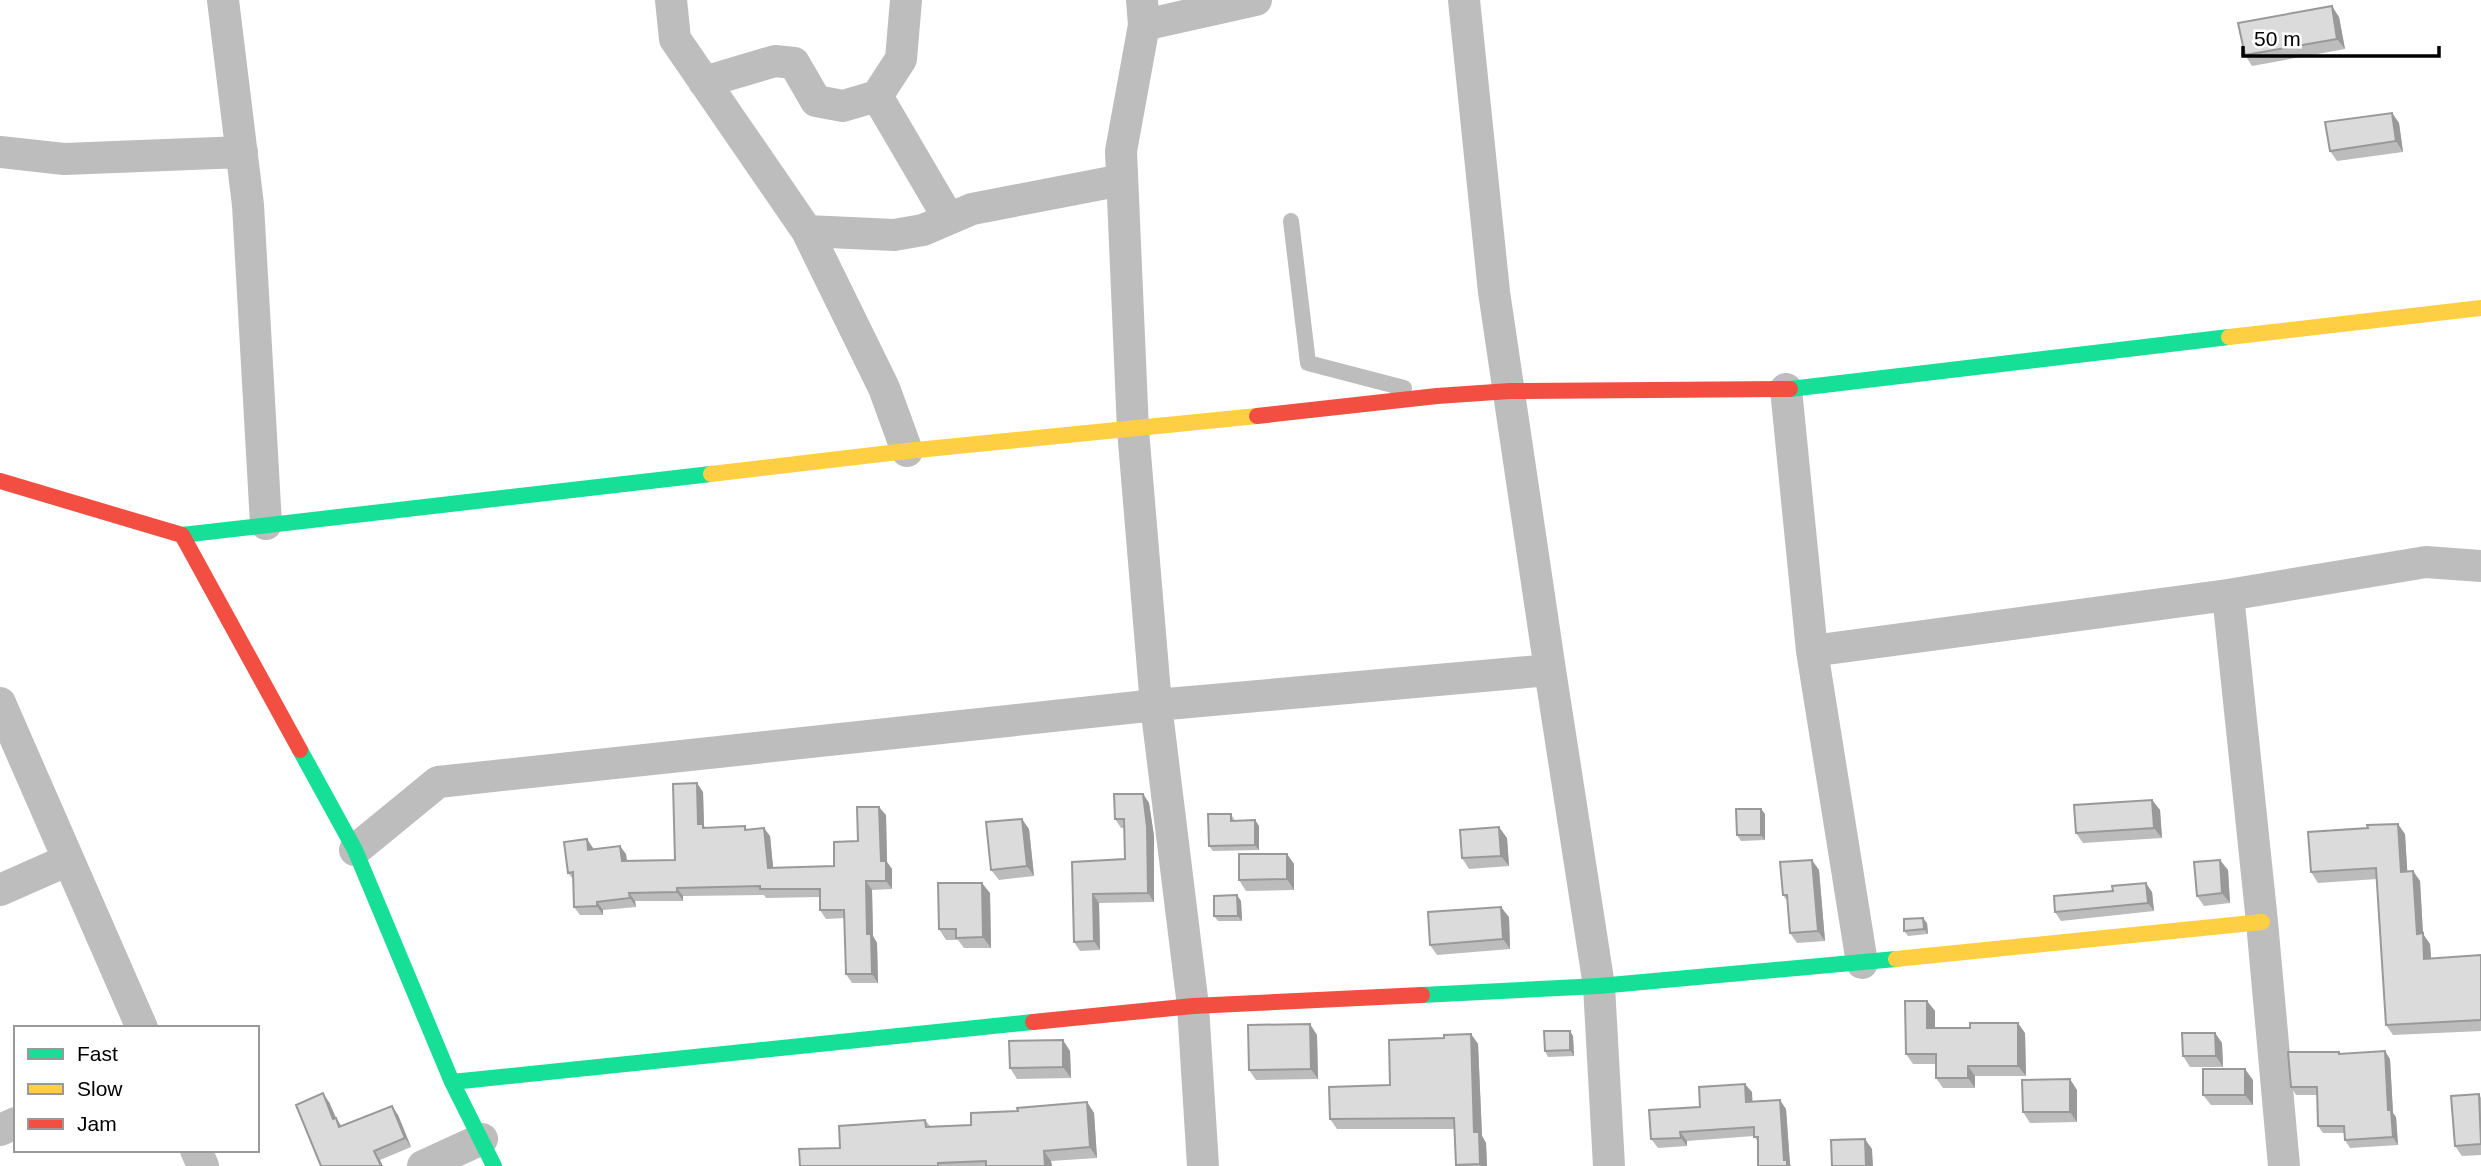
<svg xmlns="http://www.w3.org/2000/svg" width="2481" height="1166" font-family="Helvetica,sans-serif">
<rect width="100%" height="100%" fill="#fff"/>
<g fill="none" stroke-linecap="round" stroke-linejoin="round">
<path stroke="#bdbdbd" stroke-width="16" d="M 1291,221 L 1308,363 L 1404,388"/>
<path stroke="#bdbdbd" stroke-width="32" d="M 223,0 L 248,205 L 266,524
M 671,0 L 675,39 L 807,231 L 884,388 L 907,451
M 1142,0 L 1144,25 L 1121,151 L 1133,430 L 1156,705 L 1193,1006 L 1203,1166
M 1464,0 L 1494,292 L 1550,670 L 1599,986 L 1609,1166
M 1144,25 L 1256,0
M 704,82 L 775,61 L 794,63 L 816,101 L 843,106 L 877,96 L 901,59 L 906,0
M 877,96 L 949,219
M 0,152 L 64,159 L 242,152
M 807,231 L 894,235 L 923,230 L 972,209 L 1122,180
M 1786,389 L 1812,651 L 1862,963
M 2228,595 L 2262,922 L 2284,1166
M 1812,651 L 2228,595 L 2426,562 L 2481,566
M 0,703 L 142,1028
M 355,850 L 438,782 L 1156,705 L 1550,670
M 0,890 L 68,860
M 0,1130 L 16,1123
M 196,1150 L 203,1166
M 423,1166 L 482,1139"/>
<path stroke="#16e098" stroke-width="16" d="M 1790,389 L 2229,337
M 182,535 L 711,474
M 300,750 L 355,850 L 452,1082 L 494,1166
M 1422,995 L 1599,986 L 1896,959
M 452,1082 L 1033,1022"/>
<path stroke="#ffcf43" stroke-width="16" d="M 2229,337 L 2481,308
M 711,474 L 907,451 L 1257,416
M 1896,959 L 2262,922"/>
<path stroke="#f24e42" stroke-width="16" d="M 1257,416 L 1437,396 L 1510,391 L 1790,389
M 0,481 L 182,535 L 300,750
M 1033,1022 L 1193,1006 L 1422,995"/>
</g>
<path fill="#bcbcbc" d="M 2339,17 L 2345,49 L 2252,66 L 2245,55 Z
M 2392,113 L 2399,123 L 2403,152 L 2337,161 L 2330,151 Z
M 703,792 L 704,826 L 705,828 L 747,830 L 770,836 L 773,868 L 834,866 L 858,841 L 886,815 L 887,862 L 892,869 L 892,889 L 872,890 L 873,936 L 877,943 L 878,983 L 852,983 L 846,974 L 845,918 L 826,919 L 820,910 L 820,897 L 766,898 L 764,895 L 683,896 L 683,901 L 635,901 L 636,907 L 603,910 L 603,915 L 580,915 L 574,907 L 573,879 L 568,873 L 587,839 L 593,849 L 626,854 L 627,861 L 675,860 Z
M 1143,794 L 1149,803 L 1154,836 L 1154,902 L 1099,903 L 1100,950 L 1080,951 L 1074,942 L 1072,862 L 1125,859 L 1124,828 L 1121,828 L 1115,819 Z
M 2152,800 L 2160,810 L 2162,838 L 2083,843 L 2076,833 Z
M 1761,809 L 1765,814 L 1765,840 L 1741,841 L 1737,835 Z
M 1231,814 L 1235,821 L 1255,820 L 1259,826 L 1259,850 L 1213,851 L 1209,846 Z
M 1029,829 L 1034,876 L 999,880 L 991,870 Z
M 2405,834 L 2407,871 L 2413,871 L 2420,881 L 2423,934 L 2430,944 L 2431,959 L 2481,955 L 2481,1031 L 2393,1035 L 2386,1025 L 2377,879 L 2318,883 L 2311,872 Z
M 1507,838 L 1509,866 L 1469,869 L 1462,858 Z
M 1287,854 L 1294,864 L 1294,890 L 1246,891 L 1239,880 Z
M 1819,870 L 1825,941 L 1797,943 L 1790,933 L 1788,902 L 1783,895 Z
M 2228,870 L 2230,903 L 2204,906 L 2197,896 Z
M 2152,892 L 2154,911 L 2061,921 L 2055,912 Z
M 990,893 L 991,948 L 964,948 L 958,940 L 946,940 L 939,929 Z
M 1241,901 L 1242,921 L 1218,921 L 1214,916 Z
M 1509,917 L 1510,949 L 1437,955 L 1430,945 Z
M 1927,923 L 1928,934 L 1908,936 L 1904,931 Z
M 1927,1001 L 1935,1011 L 1935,1028 L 2025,1033 L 2026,1076 L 1975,1076 L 1975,1088 L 1943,1088 L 1936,1078 L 1936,1064 L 1913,1064 L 1906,1054 Z
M 2215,1033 L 2222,1043 L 2223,1067 L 2190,1067 L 2183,1056 Z
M 1471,1034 L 1478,1044 L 1482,1136 L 1486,1143 L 1487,1166 L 1457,1166 L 1454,1129 L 1337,1129 L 1330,1119 L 1390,1085 L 1444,1038 Z
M 1317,1035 L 1318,1079 L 1256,1080 L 1249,1070 Z
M 1573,1036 L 1574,1056 L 1548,1057 L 1545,1051 Z
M 1070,1051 L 1071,1078 L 1017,1079 L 1010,1068 Z
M 2340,1054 L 2390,1059 L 2393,1113 L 2396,1117 L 2398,1145 L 2350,1148 L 2345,1140 L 2345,1133 L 2323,1133 L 2318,1126 L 2317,1095 L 2296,1095 L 2291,1087 Z
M 2253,1080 L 2253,1105 L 2211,1105 L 2203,1095 Z
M 2077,1090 L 2077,1122 L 2030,1123 L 2023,1112 Z
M 1752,1092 L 1752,1102 L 1786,1109 L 1790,1164 L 1758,1142 L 1754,1136 L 1687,1141 L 1687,1146 L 1658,1148 L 1651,1139 L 1700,1107 Z
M 2481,1096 L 2481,1155 L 2462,1156 L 2455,1146 Z
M 329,1102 L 336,1118 L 341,1126 L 398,1115 L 411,1147 L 380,1160 L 321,1166 Z
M 1087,1102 L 1094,1113 L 1097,1158 L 1051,1161 L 1052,1166 L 800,1166 L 925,1120 L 930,1126 L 971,1125 L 1018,1111 Z"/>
<path fill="#999" d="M 2332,6 L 2339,17 L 2345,49 L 2337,39 Z
M 2392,113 L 2399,123 L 2403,152 L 2396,141 Z
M 697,783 L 703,792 L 704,826 L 709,833 L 698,824 Z
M 1143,794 L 1149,803 L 1154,836 L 1154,902 L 1148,893 Z
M 2152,800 L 2160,810 L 2162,838 L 2154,828 Z
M 879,807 L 886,815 L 887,862 L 892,869 L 892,889 L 886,881 L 881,861 Z
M 1761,809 L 1765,814 L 1765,840 L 1761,835 Z
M 1022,819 L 1029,829 L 1034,876 L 1027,866 Z
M 1255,820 L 1259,826 L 1259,850 L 1255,845 Z
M 2398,824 L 2405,834 L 2408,882 L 2401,872 Z
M 1499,827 L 1507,838 L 1509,866 L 1501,856 Z
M 764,828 L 770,836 L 774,876 L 768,868 Z
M 587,839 L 593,848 L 594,858 L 588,850 Z
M 620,846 L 626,854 L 628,869 L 622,861 Z
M 1287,854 L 1294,864 L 1294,890 L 1287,879 Z
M 1812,860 L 1819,870 L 1825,941 L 1818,931 Z
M 2220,860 L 2228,870 L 2230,903 L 2222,893 Z
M 2413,871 L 2420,881 L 2423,934 L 2430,944 L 2432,970 L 2424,959 L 2417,934 Z
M 866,881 L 872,890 L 873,936 L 877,943 L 878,983 L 872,974 L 867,934 Z
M 982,883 L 990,893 L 991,948 L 983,937 Z
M 2146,883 L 2152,892 L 2154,911 L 2148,903 Z
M 677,888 L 683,896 L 683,901 L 677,892 Z
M 629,893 L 635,901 L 636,907 L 630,898 Z
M 1093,894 L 1099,903 L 1100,950 L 1094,941 Z
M 1237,895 L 1241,901 L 1242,921 L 1238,916 Z
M 597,902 L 603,910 L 603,915 L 597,906 Z
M 1501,907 L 1509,917 L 1510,949 L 1503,939 Z
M 1923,918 L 1927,923 L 1928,934 L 1924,929 Z
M 1927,1001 L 1935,1011 L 1935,1039 L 1927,1028 Z
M 2018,1023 L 2025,1033 L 2026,1076 L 2018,1066 Z
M 1310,1024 L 1317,1035 L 1318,1079 L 1311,1069 Z
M 1570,1031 L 1573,1036 L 1574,1056 L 1570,1050 Z
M 2215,1033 L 2222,1043 L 2223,1067 L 2216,1056 Z
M 1471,1034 L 1478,1044 L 1482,1136 L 1486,1143 L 1487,1166 L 1481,1166 L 1480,1164 L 1474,1132 Z
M 1063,1040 L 1070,1051 L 1071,1078 L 1063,1067 Z
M 2385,1051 L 2390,1059 L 2393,1113 L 2396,1117 L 2398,1145 L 2393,1137 L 2388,1110 Z
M 1968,1066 L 1975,1076 L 1975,1088 L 1968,1078 Z
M 2245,1069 L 2253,1080 L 2253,1105 L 2245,1095 Z
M 2070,1079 L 2077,1090 L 2077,1122 L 2070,1112 Z
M 1745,1084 L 1752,1092 L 1753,1111 L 1746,1102 Z
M 323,1093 L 329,1102 L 336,1118 L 342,1127 L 346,1136 L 333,1119 Z
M 1780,1100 L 1786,1109 L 1790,1164 L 1791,1166 L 1787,1166 L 1784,1160 Z
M 1087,1102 L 1094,1113 L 1097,1158 L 1090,1147 Z
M 392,1106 L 398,1115 L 411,1147 L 405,1138 Z
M 1680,1132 L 1687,1141 L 1687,1146 L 1681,1138 Z
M 1865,1139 L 1872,1149 L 1873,1166 L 1866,1166 Z
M 374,1151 L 380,1160 L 383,1166 L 381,1166 Z
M 1044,1151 L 1051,1161 L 1052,1166 L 1045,1166 Z"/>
<path fill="#dbdbdb" stroke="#999" stroke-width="2" d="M 2332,6 L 2337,39 L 2245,55 L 2238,23 Z
M 2392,113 L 2396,141 L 2330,151 L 2325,122 Z
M 697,783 L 698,824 L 703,824 L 703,828 L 745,826 L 745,830 L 764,828 L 768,868 L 834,866 L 834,842 L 858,841 L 857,807 L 879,807 L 881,861 L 886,861 L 886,881 L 866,881 L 867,934 L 871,934 L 872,974 L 846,974 L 844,910 L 820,910 L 820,889 L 760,889 L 760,886 L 677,888 L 677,892 L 629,893 L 630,898 L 597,902 L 597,906 L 574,907 L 573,872 L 568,873 L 564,842 L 587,839 L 588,850 L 620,846 L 622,861 L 675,860 L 673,784 Z
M 1114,794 L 1143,794 L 1147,827 L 1148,893 L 1093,894 L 1094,941 L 1074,942 L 1072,862 L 1125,859 L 1124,819 L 1115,819 Z
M 2152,800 L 2154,828 L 2076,833 L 2074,805 Z
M 1736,809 L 1761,809 L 1761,835 L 1737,835 Z
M 1208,814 L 1231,814 L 1231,821 L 1255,820 L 1255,845 L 1209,846 Z
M 1022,819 L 1027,866 L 991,870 L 986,822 Z
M 2398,824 L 2401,872 L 2413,871 L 2417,934 L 2423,933 L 2424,959 L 2481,955 L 2481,1020 L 2386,1025 L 2376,868 L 2311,872 L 2308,832 L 2368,828 L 2367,825 Z
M 1499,827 L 1501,856 L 1462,858 L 1460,830 Z
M 1239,854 L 1287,854 L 1287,879 L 1239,880 Z
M 1812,860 L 1818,931 L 1790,933 L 1787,895 L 1783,895 L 1780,862 Z
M 2220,860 L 2222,893 L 2197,896 L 2194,862 Z
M 938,883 L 982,883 L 983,937 L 956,938 L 956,929 L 939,929 Z
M 2146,883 L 2148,903 L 2055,912 L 2054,896 L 2113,891 L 2112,886 Z
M 1237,895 L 1238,916 L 1214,916 L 1214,896 Z
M 1501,907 L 1503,939 L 1430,945 L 1428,912 Z
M 1923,918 L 1924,929 L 1904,931 L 1904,919 Z
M 1905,1001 L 1927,1001 L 1927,1028 L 1970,1028 L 1970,1023 L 2018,1023 L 2018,1066 L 1968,1066 L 1968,1078 L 1936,1078 L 1936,1054 L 1906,1054 Z
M 1310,1024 L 1311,1069 L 1249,1070 L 1248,1025 Z
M 1544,1031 L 1570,1031 L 1570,1050 L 1545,1051 Z
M 2182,1033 L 2215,1033 L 2216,1056 L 2183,1056 Z
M 1471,1034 L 1474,1132 L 1479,1132 L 1480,1164 L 1456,1165 L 1454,1118 L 1330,1119 L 1329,1087 L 1390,1085 L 1389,1040 L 1444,1038 L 1444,1035 Z
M 1063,1040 L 1063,1067 L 1010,1068 L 1009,1041 Z
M 2385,1051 L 2388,1110 L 2391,1110 L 2393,1137 L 2345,1140 L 2344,1126 L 2318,1126 L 2317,1087 L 2291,1087 L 2288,1052 L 2339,1052 L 2339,1054 Z
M 2203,1069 L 2245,1069 L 2245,1095 L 2203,1095 Z
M 2070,1079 L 2070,1112 L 2023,1112 L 2022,1080 Z
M 1745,1084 L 1746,1102 L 1780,1100 L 1784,1160 L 1787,1160 L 1787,1166 L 1758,1166 L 1758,1137 L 1754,1137 L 1754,1127 L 1680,1132 L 1681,1138 L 1651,1139 L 1649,1110 L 1700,1107 L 1699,1087 Z
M 323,1093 L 333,1119 L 336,1118 L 339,1127 L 392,1106 L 405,1138 L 374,1151 L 381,1166 L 321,1166 L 296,1105 Z
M 2479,1094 L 2481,1144 L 2455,1146 L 2451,1096 Z
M 1087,1102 L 1090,1147 L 1044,1151 L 1045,1166 L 986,1166 L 986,1161 L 938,1163 L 938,1166 L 800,1166 L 799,1149 L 840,1148 L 839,1126 L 925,1120 L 926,1127 L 971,1125 L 971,1113 L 1018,1111 L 1017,1108 Z
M 1865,1139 L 1866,1166 L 1832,1166 L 1831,1140 Z"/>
<rect x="14" y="1026" width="245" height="126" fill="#ffffff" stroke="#999999" stroke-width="2"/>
<rect x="28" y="1049" width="35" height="10" fill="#16e098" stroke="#999999" stroke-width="2"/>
<text x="77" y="1061" font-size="21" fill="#000000">Fast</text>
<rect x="28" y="1084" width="35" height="10" fill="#ffcf43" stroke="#999999" stroke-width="2"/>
<text x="77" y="1096" font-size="21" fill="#000000">Slow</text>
<rect x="28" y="1119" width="35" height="10" fill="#f24e42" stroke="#999999" stroke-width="2"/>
<text x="77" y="1131" font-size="21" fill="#000000">Jam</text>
<path d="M2243 46v10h196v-10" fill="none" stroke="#000000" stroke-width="3.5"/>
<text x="2254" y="46" font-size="21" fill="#000000" stroke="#ffffff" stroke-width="5" paint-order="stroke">50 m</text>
</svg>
